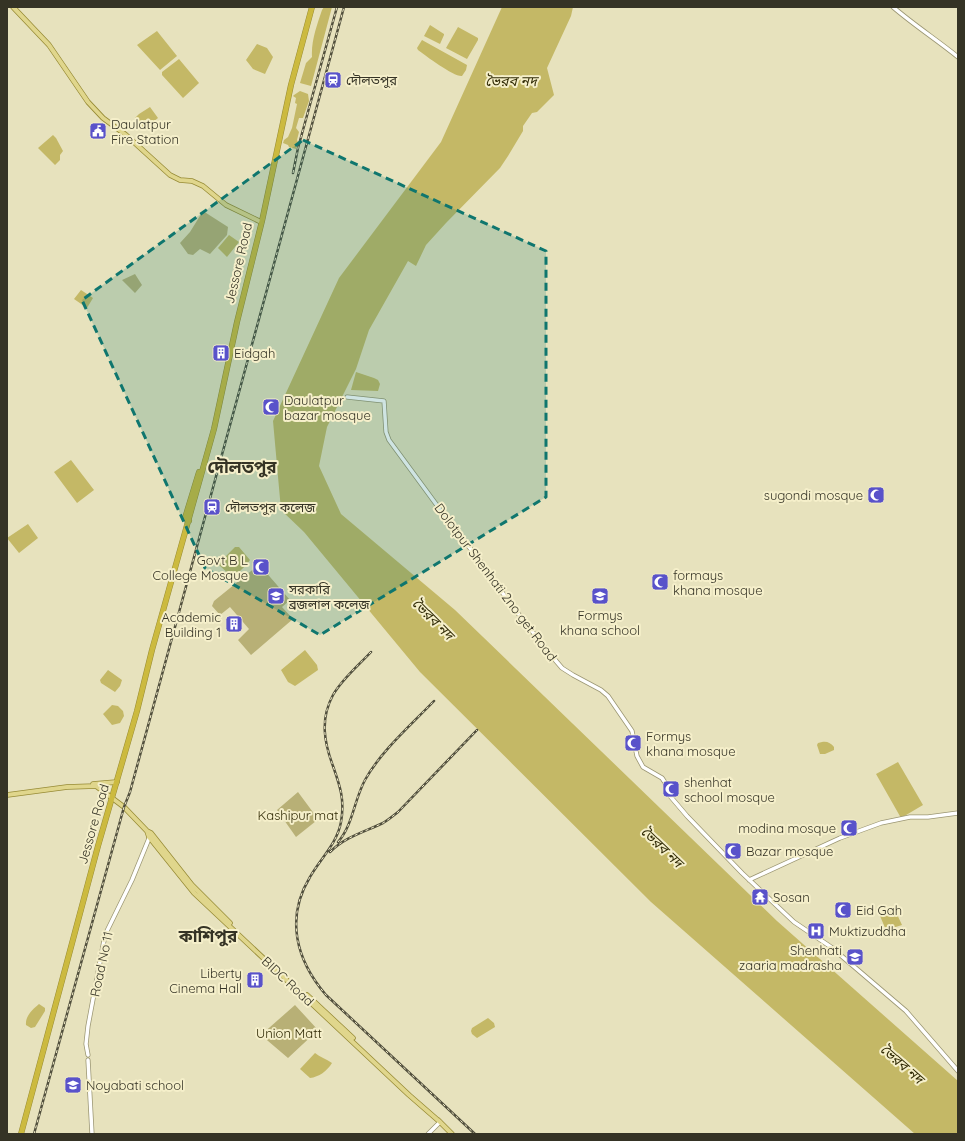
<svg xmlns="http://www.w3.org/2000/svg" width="965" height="1141" font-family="Quicksand,'Noto Sans Bengali',sans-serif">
<rect width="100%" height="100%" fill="#e7e2bd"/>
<path fill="#b8b076" d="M 203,211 L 228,227 L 227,235 L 210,254 L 200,249 L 193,255 L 188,254 L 180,243 L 190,232 Z
M 135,274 L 142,285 L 135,293 L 122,280 Z
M 256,567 L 261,573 L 264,570 L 290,600 L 282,607 L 293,619 L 251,655 L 238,640 L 249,629 L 230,607 L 220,615 L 212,606 L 214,601 Z
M 298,792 L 318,819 L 316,821 L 296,837 L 277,810 Z
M 295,1005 L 318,1030 L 288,1058 L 261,1035 Z"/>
<path fill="#c4b866" d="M 324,7 L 332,7 L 311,86 L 300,83 L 306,63 L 312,57 C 311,41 317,25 322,10 Z
M 502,7 L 573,7 L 571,16 L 547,68 L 554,95 L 537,112 L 532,113 L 523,126 L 523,131 L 508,156 L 500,168 L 446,223 L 426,245 L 416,266 L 408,261 L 369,330 L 356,369 L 327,427 L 319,466 L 341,514 L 455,610 L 777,921 L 958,1081 L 958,1134 L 915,1134 L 651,902 L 420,672 L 304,532 L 281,510 L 273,421 L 339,278 L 441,142 Z
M 430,25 L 444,34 L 444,35 L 440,44 L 424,36 Z
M 458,27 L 478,38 L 478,40 L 467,59 L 446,48 Z
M 157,31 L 177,56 L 160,70 L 137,45 Z
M 422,40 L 467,65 L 466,70 L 462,76 C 454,77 426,56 418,50 L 417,48 Z
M 257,44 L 267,48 L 273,57 L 265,74 L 253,69 L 246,60 Z
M 179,59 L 199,83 L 183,98 L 162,75 L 162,72 Z
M 300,91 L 308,94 L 309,101 L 303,118 L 299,118 L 296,128 L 299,132 L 297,140 L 298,142 L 296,149 L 289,147 L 288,145 L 283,143 L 284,140 L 288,137 L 292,128 L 297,104 L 295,103 L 296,98 L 293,96 L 294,95 Z
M 150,107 L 158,118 L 144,129 L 135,118 L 139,114 Z
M 53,135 L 56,138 L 63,151 L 60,155 L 60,160 L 55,165 L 38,148 Z
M 229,235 L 239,242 L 227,257 L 218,248 Z
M 81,290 L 93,298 L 87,308 L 74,299 Z
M 356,372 L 374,378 L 378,380 L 380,384 L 378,391 L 351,390 Z
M 71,460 L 94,490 L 77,503 L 54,472 Z
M 28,524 L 38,538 L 19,553 L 7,538 Z
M 235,547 L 239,547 L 250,560 L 247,564 L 233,578 L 219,565 L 224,558 Z
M 305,650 L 317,665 L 318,670 L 295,686 L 288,682 L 281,670 Z
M 108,670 L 122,680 L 120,686 L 115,692 L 101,683 L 100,680 Z
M 112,705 L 118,706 L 123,711 L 124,716 L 120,723 L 112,725 L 103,714 Z
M 822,742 C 827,741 831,743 834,747 L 834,750 L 825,754 L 820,754 L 817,745 L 818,743 Z
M 898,762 L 923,805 L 901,818 L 876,774 Z
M 895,910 L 902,925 L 886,930 L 880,916 Z
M 39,1004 L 45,1008 L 45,1011 L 35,1027 L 31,1028 L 26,1025 C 25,1016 33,1009 39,1004 Z
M 488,1018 L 494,1023 L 495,1027 L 477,1038 L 472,1034 L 471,1031 L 472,1028 Z
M 315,1053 C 320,1057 326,1059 332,1063 C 327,1071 319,1077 310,1078 L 300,1069 Z"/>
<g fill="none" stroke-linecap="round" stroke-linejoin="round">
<g stroke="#9b9673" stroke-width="5">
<path id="minor" d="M 893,7 C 914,25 937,40 958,57
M 347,397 L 384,401 L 386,432 L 389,440 L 458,534 L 476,555 L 509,602 L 550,654 L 562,668 L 573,675 L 601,690 L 608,696 L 632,731 L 637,756 L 643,767 L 662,778 L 666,784 L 670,796 L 687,816 L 742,873 L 794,922 L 831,947 L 906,1011 L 958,1071
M 749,880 L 840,838 L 881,823 L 910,817 L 928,817 L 958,813
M 88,1055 L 86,1044 L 88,1026 L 105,935 L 132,880 L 150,836
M 88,1060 L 92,1134
M 428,1134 L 440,1122"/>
</g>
<g stroke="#978b36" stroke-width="5.5">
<path id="major" d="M 13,7 L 49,45 L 88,102 L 103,118 L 126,135 L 170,175 L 180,180 L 192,181 L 203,186 L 226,205 L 259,221
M 93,784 L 117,782
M 7,795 L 67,787 L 96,786 L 124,807 L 147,831 L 149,837 L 194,893 L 409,1095 L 440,1122
M 147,831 L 151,833 L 192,885 L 230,923
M 307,995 L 353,1038
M 438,1120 L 452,1134"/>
</g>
<g stroke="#978b36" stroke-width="6">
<path id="highway" d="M 189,521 L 185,518 L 199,472
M 21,1134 L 98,846 L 137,711 L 152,650 L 214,429 L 237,322 L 262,221 L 291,85 L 312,7"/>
</g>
<use href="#minor" stroke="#fff" stroke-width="3.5"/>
<use href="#major" stroke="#e0d68c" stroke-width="4"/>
<use href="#highway" stroke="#ccba3f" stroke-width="5"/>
<g stroke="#514f3d" stroke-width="2.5">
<path id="rail" d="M 293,173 L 298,148 L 337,7
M 371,652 C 359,665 342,679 333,695 C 320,719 324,742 333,766 C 340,786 345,800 341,822 C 337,844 320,859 310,877 C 285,918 296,960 326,995 L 475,1134
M 338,842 C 353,825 354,800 365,780 C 381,751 411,725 434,701
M 330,852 C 345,837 364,832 383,823 C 388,820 393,816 398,812 L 477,730
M 34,1134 L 124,807 L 130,792 L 344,7"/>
</g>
<use href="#rail" stroke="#f5efca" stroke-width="1" stroke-dasharray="3" stroke-linecap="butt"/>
</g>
<path fill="#0f766e" fill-opacity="0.2" stroke="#0f766e" stroke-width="3" stroke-dasharray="8 5" stroke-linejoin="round" d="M 303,140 L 546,251 L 546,497 L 320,635 L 205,568 L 82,300 Z"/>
<defs>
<g id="station-square" transform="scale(0.9)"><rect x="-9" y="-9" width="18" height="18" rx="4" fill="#5952ca" stroke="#f5efca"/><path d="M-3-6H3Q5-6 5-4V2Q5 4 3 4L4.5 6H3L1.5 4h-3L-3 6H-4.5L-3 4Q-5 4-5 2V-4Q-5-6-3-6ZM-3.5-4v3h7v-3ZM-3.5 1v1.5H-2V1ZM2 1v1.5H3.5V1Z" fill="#fff"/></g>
<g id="civic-square" transform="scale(0.9)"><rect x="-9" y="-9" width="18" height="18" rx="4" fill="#5952ca" stroke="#f5efca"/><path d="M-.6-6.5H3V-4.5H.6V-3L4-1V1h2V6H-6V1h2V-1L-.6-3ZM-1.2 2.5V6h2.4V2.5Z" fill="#fff"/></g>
<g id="building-square" transform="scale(0.9)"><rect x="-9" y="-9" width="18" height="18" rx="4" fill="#5952ca" stroke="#f5efca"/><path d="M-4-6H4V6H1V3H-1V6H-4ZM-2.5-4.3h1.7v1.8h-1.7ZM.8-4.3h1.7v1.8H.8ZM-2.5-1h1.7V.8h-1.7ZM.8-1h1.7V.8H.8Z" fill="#fff"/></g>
<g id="mosque-square" transform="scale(0.9)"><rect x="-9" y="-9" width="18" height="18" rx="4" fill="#5952ca" stroke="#f5efca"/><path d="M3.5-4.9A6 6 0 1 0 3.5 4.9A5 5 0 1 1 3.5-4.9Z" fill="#fff"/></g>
<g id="university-square" transform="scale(0.9)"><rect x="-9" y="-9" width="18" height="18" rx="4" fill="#5952ca" stroke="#f5efca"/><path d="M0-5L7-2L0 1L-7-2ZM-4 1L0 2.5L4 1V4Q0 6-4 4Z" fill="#fff"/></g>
<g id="school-square" transform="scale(0.9)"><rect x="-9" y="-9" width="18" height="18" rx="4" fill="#5952ca" stroke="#f5efca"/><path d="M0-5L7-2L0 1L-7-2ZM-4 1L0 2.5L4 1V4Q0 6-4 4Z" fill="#fff"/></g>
<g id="temple-square" transform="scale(0.9)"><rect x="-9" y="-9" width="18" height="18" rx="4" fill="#5952ca" stroke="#f5efca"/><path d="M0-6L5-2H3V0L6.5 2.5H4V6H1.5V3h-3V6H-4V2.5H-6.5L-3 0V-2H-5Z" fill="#fff"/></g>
<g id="hospital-square" transform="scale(0.9)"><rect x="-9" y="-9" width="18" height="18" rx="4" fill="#5952ca" stroke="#f5efca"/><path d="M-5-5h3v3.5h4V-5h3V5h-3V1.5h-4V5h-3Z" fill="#fff"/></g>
</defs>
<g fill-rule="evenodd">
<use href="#station-square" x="333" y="80"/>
<use href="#civic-square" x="98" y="131"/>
<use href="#building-square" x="221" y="353"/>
<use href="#mosque-square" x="271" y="407"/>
<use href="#mosque-square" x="876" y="495"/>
<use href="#station-square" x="212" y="507"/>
<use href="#mosque-square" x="261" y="567"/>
<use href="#mosque-square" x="660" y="582"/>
<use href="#university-square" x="276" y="596"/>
<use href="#school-square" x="600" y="596"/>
<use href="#building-square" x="234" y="624"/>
<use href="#mosque-square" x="633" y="743"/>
<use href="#mosque-square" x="671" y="789"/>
<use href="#mosque-square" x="849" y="828"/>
<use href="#mosque-square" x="733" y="851"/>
<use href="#temple-square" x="760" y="897"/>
<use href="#mosque-square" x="843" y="910"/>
<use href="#hospital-square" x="816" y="931"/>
<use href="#university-square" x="855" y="957"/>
<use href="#building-square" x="255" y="980"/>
<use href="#school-square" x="73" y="1085"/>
</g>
<g text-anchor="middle" stroke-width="4" stroke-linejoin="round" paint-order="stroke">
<g font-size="13" fill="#353325" stroke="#f5efca" text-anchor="start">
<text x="346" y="85">দৌলতপুর</text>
<text x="111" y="129">Daulatpur<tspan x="111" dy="15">Fire Station</tspan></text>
<text x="234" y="358">Eidgah</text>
<text x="284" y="405">Daulatpur<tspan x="284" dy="15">bazar mosque</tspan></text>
<text x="863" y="500" text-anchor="end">sugondi mosque</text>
<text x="225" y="512">দৌলতপুর কলেজ</text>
<text x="248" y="565" text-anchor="end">Govt B L<tspan x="248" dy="15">College Mosque</tspan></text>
<text x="673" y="580">formays<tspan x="673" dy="15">khana mosque</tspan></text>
<text x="289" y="594">সরকারি<tspan x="289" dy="15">ব্রজলাল কলেজ</tspan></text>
<text x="600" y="620" text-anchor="middle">Formys<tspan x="600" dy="15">khana school</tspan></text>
<text x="221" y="622" text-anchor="end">Academic<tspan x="221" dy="15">Building 1</tspan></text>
<text x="646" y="741">Formys<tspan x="646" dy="15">khana mosque</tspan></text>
<text x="684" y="787">shenhat<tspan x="684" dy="15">school mosque</tspan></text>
<text x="836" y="833" text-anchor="end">modina mosque</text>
<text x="746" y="856">Bazar mosque</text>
<text x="773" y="902">Sosan</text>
<text x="856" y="915">Eid Gah</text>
<text x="829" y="936">Muktizuddha</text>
<text x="842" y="955" text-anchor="end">Shenhati<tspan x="842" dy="15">zaaria madrasha</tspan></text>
<text x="242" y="978" text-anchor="end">Liberty<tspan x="242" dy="15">Cinema Hall</tspan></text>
<text x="86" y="1090">Noyabati school</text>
</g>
<g font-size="13" fill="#353325" stroke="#f5efca">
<text transform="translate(238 263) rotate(-77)" y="5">Jessore Road</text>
<text transform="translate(496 582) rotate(53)" y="5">Dolotpur Shenhati 2no get Road</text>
<text transform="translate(93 824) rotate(-74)" y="5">Jessore Road</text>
<text transform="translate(101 964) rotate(-78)" y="5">Road No 11</text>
<text transform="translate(288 981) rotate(43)" y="5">BIDC Road</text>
</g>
<g font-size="13" fill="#302a05" stroke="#f5efca">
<text x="298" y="820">Kashipur mat</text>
<text x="289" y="1038">Union Matt</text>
</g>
<g font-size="14" font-style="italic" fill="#322c07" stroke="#f5efca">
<text x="511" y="86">ভৈরব নদ</text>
<text transform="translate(433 619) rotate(45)" y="5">ভৈরব নদ</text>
<text transform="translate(662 847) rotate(44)" y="5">ভৈরব নদ</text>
<text transform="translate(902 1064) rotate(41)" y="5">ভৈরব নদ</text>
</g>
<g font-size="17" font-weight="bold" fill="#353325" stroke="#f5efca">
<text x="242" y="473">দৌলতপুর</text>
<text x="208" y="942">কাশিপুর</text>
</g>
</g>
<rect width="965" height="1141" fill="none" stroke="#353325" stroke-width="16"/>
</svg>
